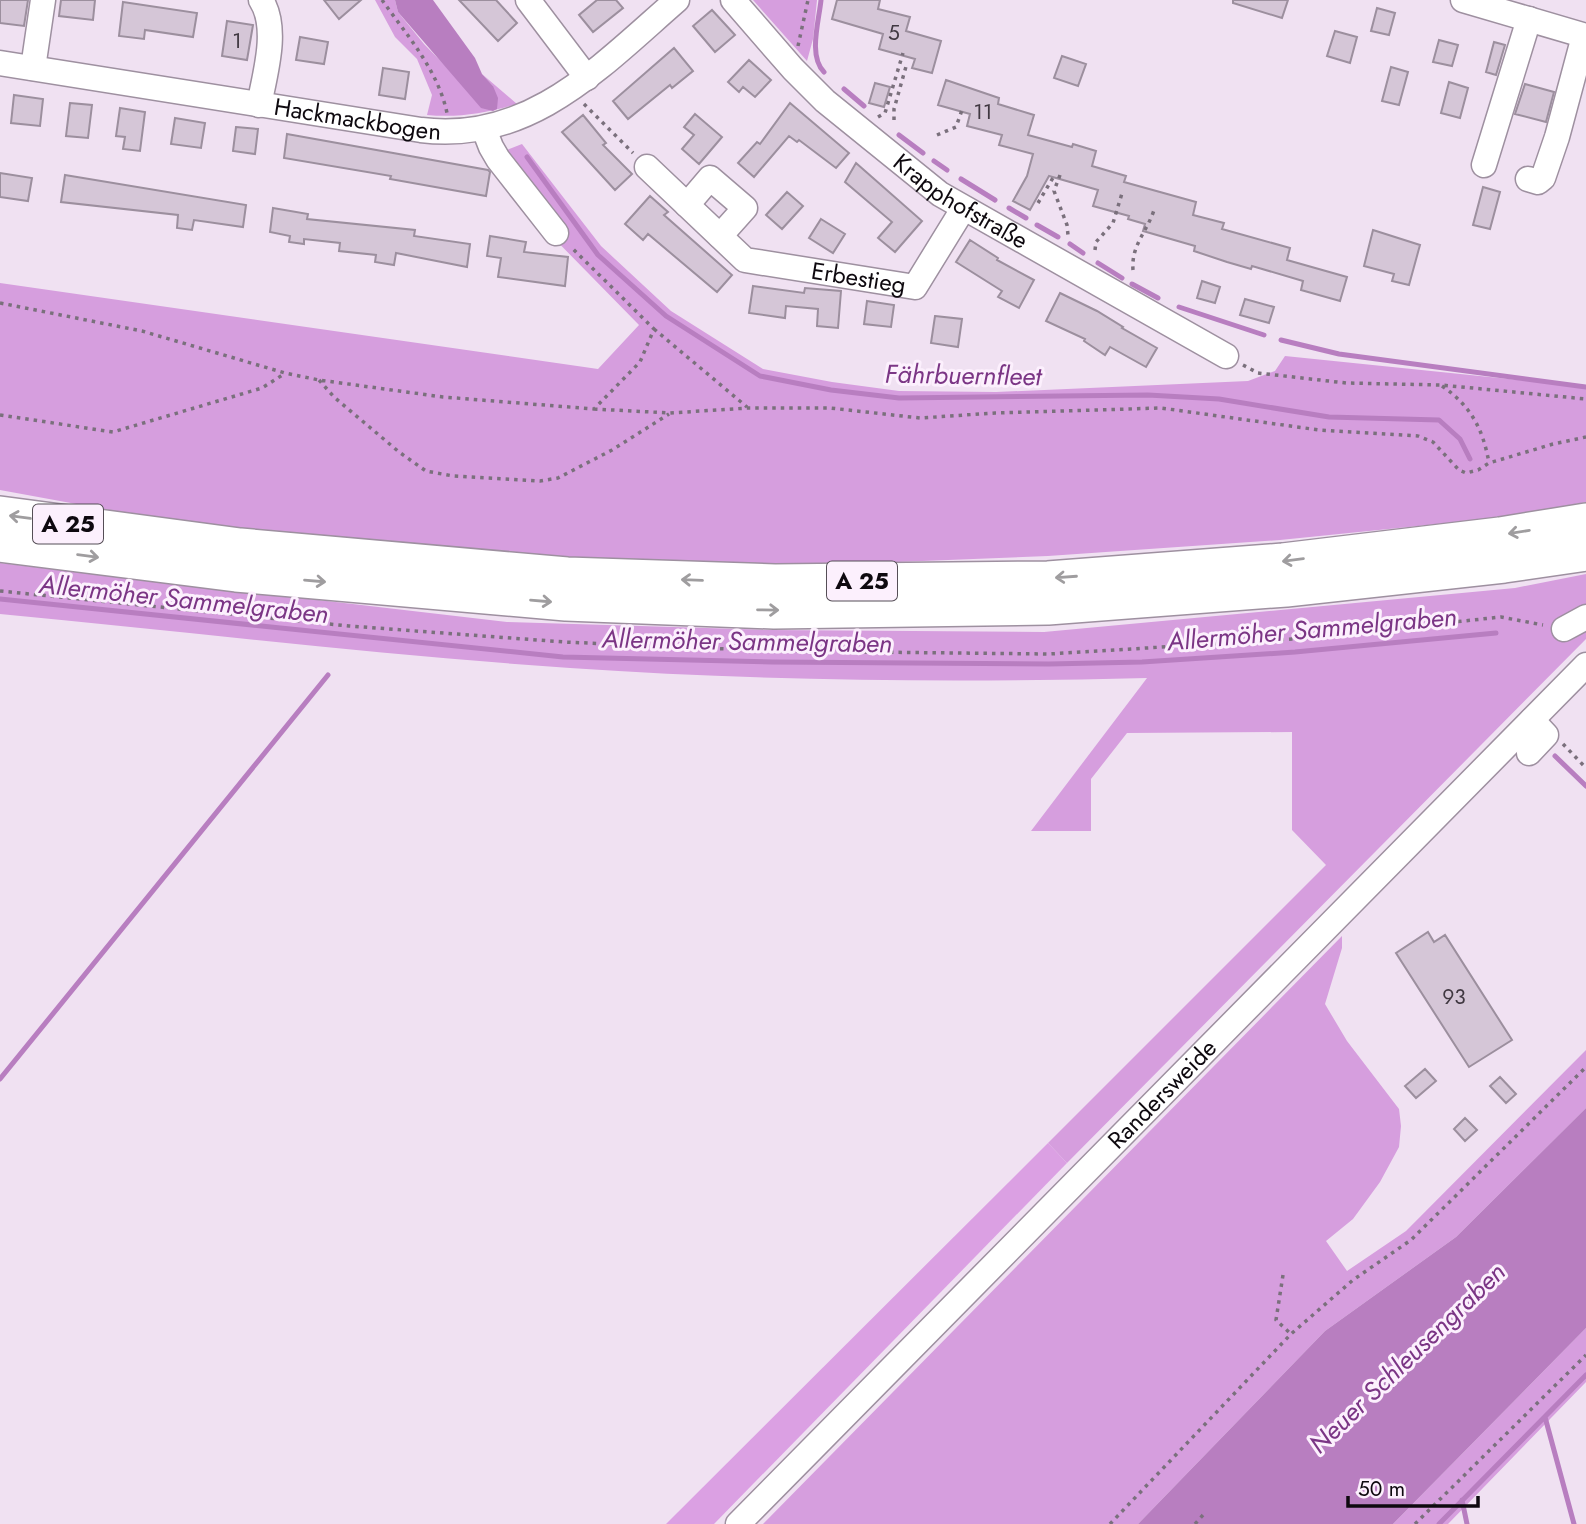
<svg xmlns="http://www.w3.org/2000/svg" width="1586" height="1524" font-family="Jost,sans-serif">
<rect width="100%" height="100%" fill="#f0e1f2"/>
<path fill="#d69ede" d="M 375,0 L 395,0 L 398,12 L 424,44 L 460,81 L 493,86 L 482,74 L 517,104 C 486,113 459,118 427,115 L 432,95 L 417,59 L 395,37 Z
M 753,0 L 817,0 L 813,39 L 807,61 Z
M 522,144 L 601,246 L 671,311 L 763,369 L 832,382 L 899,391 L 996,392 L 1248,381 L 1275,371 L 1285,356 L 1586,387 L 1586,502 L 1497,518 L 1280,540 L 1048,556 L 770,567 L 516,557 L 169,521 L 0,490 L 0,283 L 598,369 L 639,325 L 540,224 L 487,158 Z
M 0,563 L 507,622 L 771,630 L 1044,632 L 1515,588 L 1586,574 L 1586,639 L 1067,1163 L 1048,1143 L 1326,865 L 1292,830 L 1292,732 L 1127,733 L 1091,779 L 1091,831 L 1031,831 L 1147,678 C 955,683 762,681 570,668 C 379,655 190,632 0,614 Z
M 1342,936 L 1342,948 L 1325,1004 L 1347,1041 L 1399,1109 L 1401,1126 L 1399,1147 L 1380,1182 L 1353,1219 L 1326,1241 L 1347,1271 L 1406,1231 L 1586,1050 L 1586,1108 L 1456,1237 L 1325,1331 L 1138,1524 L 763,1524 Z
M 1586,1328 L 1586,1382 L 1448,1524 L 1393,1524 Z"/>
<path fill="#dba0e3" d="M 1048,1143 L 1067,1163 L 714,1524 L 666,1524 Z"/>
<path fill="#b87ec0" d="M 395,0 L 433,0 L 475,58 L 482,74 L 493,86 L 498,98 L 497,109 L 493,111 L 481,108 L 398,12 Z
M 1586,1108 L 1586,1328 L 1393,1524 L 1138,1524 L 1325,1331 L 1456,1237 Z"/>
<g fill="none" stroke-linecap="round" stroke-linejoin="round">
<path stroke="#b87ec0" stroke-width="5" d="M 821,0 C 819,21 808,56 824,72
M 844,89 L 864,106
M 899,135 L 923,153
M 527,157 L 598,255 L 666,316 L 760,376 L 831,390 L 899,398 L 1148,395 L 1219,399 L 1329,417 L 1439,420 L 1460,439 L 1470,459
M 934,161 L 947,170
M 961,179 L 995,200
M 1009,208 L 1026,218
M 1037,225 L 1058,237
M 1070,244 L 1083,253
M 1098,263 L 1122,278
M 1132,284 L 1158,298
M 1179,307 L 1264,335
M 1281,340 L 1339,354 L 1586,387
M 0,599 L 563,657 L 772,662 L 1049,664 L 1142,662 L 1295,652 L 1496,633
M 1555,756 L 1586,786
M 0,1079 L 328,675
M 1545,1417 L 1574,1524
M 1462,1500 L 1467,1524
M 1439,1524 L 1586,1375"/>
</g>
<path fill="#d5c6d7" stroke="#9c8f9e" stroke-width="2" d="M 0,0 L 28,0 L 24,26 L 0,23 Z
M 61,0 L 95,0 L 93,20 L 59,16 Z
M 324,0 L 361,0 L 339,19 Z
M 459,0 L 496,0 L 517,23 L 498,41 Z
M 597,0 L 616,0 L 623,8 L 593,32 L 579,15 Z
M 837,0 L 880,0 L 878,9 L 910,17 L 906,31 L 941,41 L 932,73 L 912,68 L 915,59 L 879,49 L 883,34 L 832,19 Z
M 1233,0 L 1288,0 L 1282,18 L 1233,3 Z
M 123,2 L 197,13 L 193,37 L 145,30 L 144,39 L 119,36 Z
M 1377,8 L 1395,13 L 1389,35 L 1371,31 Z
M 712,10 L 735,35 L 715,52 L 693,26 Z
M 227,21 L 253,25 L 247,60 L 222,56 Z
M 1335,31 L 1357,37 L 1350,63 L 1327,56 Z
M 300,37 L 328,42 L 324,64 L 296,60 Z
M 1439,40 L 1458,45 L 1452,66 L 1433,62 Z
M 1494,42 L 1505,45 L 1496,75 L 1486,72 Z
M 674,48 L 693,71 L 672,88 L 670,85 L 628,119 L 613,101 Z
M 1062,56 L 1086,64 L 1078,86 L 1054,78 Z
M 749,60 L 771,80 L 755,97 L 743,87 L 739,92 L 728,82 Z
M 1391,67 L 1408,72 L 1399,105 L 1382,101 Z
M 383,68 L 409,72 L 405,99 L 379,95 Z
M 946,80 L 999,98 L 998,104 L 1034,115 L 1028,135 L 1072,147 L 1073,144 L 1096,151 L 1092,166 L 1126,176 L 1124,182 L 1196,202 L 1193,215 L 1224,223 L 1222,229 L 1290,248 L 1287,260 L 1347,277 L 1340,301 L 1301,290 L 1303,281 L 1252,266 L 1251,269 L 1227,262 L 1194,251 L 1195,246 L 1143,231 L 1145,224 L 1128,219 L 1129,216 L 1093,206 L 1098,190 L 1049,176 L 1030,210 L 1013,201 L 1027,176 L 1033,154 L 999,145 L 1002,135 L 967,126 L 970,114 L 938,105 Z
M 1449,82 L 1468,88 L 1460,118 L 1441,113 Z
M 875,83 L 890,87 L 884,107 L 869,103 Z
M 1525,84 L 1554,92 L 1546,122 L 1515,114 Z
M 14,95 L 43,99 L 40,126 L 11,123 Z
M 70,103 L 92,105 L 88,138 L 66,136 Z
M 790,103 L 849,153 L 836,168 L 799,140 L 797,142 L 789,136 L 754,177 L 738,163 L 757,142 L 760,144 Z
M 120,108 L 145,112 L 140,151 L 123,149 L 125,137 L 116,136 Z
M 695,114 L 722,137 L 699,164 L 682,149 L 694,135 L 684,127 Z
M 583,115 L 606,143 L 603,145 L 632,174 L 615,190 L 562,132 Z
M 175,118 L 205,123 L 201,148 L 171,144 Z
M 236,127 L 258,129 L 255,154 L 233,151 Z
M 287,134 L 488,170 L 490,172 L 486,196 L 390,179 L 391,176 L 284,158 Z
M 856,163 L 922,221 L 895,252 L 878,238 L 892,222 L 845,182 Z
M 0,173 L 32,178 L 28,201 L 0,197 Z
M 65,175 L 246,205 L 243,227 L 194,220 L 192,230 L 177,228 L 178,215 L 61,202 Z
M 1483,187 L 1500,192 L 1490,229 L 1473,225 Z
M 787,192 L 803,206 L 782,229 L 766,215 Z
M 650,196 L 668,212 L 664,215 L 732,275 L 717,292 L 648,234 L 643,240 L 625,224 Z
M 273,208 L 308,214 L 307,219 L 415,230 L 414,236 L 470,244 L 467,267 L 396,253 L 394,265 L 375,262 L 376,255 L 339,251 L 340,243 L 304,239 L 304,244 L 289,242 L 290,236 L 270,232 Z
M 821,219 L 845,234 L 833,253 L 809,238 Z
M 1373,230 L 1420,245 L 1409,285 L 1392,281 L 1394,274 L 1364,266 Z
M 490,236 L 526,242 L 524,252 L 568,257 L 565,286 L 498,277 L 501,258 L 487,256 Z
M 970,240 L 998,258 L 997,260 L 1034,280 L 1019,308 L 998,297 L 1002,291 L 956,262 Z
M 1202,281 L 1220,287 L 1215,303 L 1197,298 Z
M 753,286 L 804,293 L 805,288 L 841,291 L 838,328 L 817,326 L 818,309 L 786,306 L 785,318 L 749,313 Z
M 1060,293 L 1097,311 L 1123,327 L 1122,328 L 1157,348 L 1146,367 L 1110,347 L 1105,355 L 1084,341 L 1085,339 L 1046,321 Z
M 1245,299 L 1274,307 L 1269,323 L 1240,315 Z
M 867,301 L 894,305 L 891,327 L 864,324 Z
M 935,316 L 962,319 L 958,347 L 931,343 Z
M 1428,932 L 1434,942 L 1445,935 L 1512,1040 L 1469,1067 L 1396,953 Z
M 1425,1069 L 1436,1081 L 1416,1098 L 1405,1086 Z
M 1500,1077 L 1516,1094 L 1506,1103 L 1490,1086 Z
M 1465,1118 L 1477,1130 L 1465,1141 L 1454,1129 Z"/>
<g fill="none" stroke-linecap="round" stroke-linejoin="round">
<g stroke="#9e90a0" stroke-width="27">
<g id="minor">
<path d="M 528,0 L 587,78"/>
<path id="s1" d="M 733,0 L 793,69 L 825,101 L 940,194 L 1226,356"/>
<path d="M 1463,0 L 1586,36"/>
<path id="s2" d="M 0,63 L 421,130 C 530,144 602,65 677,0"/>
<path d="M 33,68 L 43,0"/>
<path d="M 259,105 C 265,74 279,28 261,0"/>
<path d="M 484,129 L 491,147 L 498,159 L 556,233"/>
<path d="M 1484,165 L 1529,19"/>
<path id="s3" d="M 647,167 L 745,260 L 915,287 L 963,209"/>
<path d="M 1528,179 L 1538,182 L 1543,178 L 1557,137 L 1584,36"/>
<path d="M 687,205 L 710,178 L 745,208 L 720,236"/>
<path d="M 1564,629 L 1586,617"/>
<path d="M 1529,753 L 1546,735 L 1532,720"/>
<path id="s4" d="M 738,1524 L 1586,665"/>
</g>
</g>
<g stroke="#9e90a0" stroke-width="38">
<path id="highway" d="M 0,514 L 240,546 L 567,575 L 775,582 L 1048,579 L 1283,561 L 1500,535 L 1586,521
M 0,544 L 236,574 L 566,603 L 774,611 L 1048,607 L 1286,589 L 1504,565 L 1586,553"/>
</g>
<path stroke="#7a707c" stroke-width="3.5" stroke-dasharray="3.5 5" stroke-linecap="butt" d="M 382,0 C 406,34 438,70 447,113
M 798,46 L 808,0
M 584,104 L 633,153
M 878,117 L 885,113 L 903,53
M 894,120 L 894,109 L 907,63
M 937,135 L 956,127 L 962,110
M 1060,175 L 1054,191 L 1067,225 L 1068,235
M 1038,203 L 1054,176
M 1095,250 L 1096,242 L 1113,223 L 1123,190
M 1133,270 C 1131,245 1147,232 1154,210
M 0,303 L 142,331 L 285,373 L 319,380 L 443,397 L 594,409 L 640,362 L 654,329 L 571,247
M 654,329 L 747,407
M 1243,365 L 1258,373 L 1346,383 L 1441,385 L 1586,399
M 319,380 L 334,397 L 399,452 L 426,471 L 453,476 L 540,481 L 558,478 L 612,450 L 669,414
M 1442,386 C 1471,406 1483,429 1489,463
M 594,409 L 670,413 L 748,408 L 830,408 L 920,418 L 995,413 L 1161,408 L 1319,430 L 1418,436 L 1433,442 L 1459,470 L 1466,473 L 1478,470 L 1489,463 L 1553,444 L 1586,437
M 0,415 L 113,432 L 262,388 L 284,374
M 0,591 L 349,626 L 564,642 L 773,651 L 1049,654 L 1293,639 L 1501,617 L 1543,625
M 1563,744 L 1586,768
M 1283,1275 L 1276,1320 L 1291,1334
M 1110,1524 L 1291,1334 L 1353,1280 L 1411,1240 L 1586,1067
M 1195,1524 L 1203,1515
M 1415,1524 L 1586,1355"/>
<use href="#minor" stroke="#fff" stroke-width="24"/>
<use href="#highway" stroke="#fff" stroke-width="35"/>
</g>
<defs><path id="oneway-shaft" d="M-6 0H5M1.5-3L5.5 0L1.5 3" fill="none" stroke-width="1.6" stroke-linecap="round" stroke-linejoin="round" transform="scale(1.75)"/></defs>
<g stroke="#9f9d9f">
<use href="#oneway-shaft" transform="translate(20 517) rotate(-172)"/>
<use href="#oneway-shaft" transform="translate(1519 532) rotate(171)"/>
<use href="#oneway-shaft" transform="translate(88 556) rotate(7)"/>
<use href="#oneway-shaft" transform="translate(1293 560) rotate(173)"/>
<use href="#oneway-shaft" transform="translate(1066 577) rotate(176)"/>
<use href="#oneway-shaft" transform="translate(692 580) rotate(-178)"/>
<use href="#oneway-shaft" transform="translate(315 581) rotate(5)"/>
<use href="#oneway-shaft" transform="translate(541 601) rotate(5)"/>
<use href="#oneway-shaft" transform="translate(768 610) rotate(1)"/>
</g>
<g text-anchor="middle" stroke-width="6" stroke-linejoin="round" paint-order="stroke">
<g font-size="21" fill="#403841">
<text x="894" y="40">5</text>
<text x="237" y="48">1</text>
<text x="983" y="119">11</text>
<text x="1454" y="1004">93</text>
</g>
<g fill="#fcf0fd" stroke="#554e56" stroke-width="2">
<rect x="33" y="504.5" width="70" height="39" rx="5"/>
<rect x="827" y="561.5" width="70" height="39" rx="5"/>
</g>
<g font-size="23" font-weight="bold" fill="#0e090f">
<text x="68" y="532">A 25</text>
<text x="862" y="589">A 25</text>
</g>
<g font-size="24" fill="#0e090f" stroke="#fcf0fd">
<text dy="8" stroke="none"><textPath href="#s2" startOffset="362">Hackmackbogen</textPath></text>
<text dy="8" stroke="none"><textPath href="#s1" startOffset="306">Krapphofstraße</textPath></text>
<text dy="8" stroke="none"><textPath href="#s3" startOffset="250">Erbestieg</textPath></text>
<text dy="8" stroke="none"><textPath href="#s4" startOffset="604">Randersweide</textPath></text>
</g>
<g font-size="26" font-style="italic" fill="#7b3585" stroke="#fcf0fd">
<text transform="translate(963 375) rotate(1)" y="9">Fährbuernfleet</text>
<text transform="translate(184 599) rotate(6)" y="9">Allermöher Sammelgraben</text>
<text transform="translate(1312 629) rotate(-5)" y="9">Allermöher Sammelgraben</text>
<text transform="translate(747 641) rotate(1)" y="9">Allermöher Sammelgraben</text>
<text transform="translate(1407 1358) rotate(-44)" y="9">Neuer Schleusengraben</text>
</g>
</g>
<path d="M1348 1496v10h130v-10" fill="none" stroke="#0e090f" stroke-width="3.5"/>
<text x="1358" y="1496" font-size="21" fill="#0e090f" stroke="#fcf0fd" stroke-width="5" paint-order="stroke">50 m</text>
</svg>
